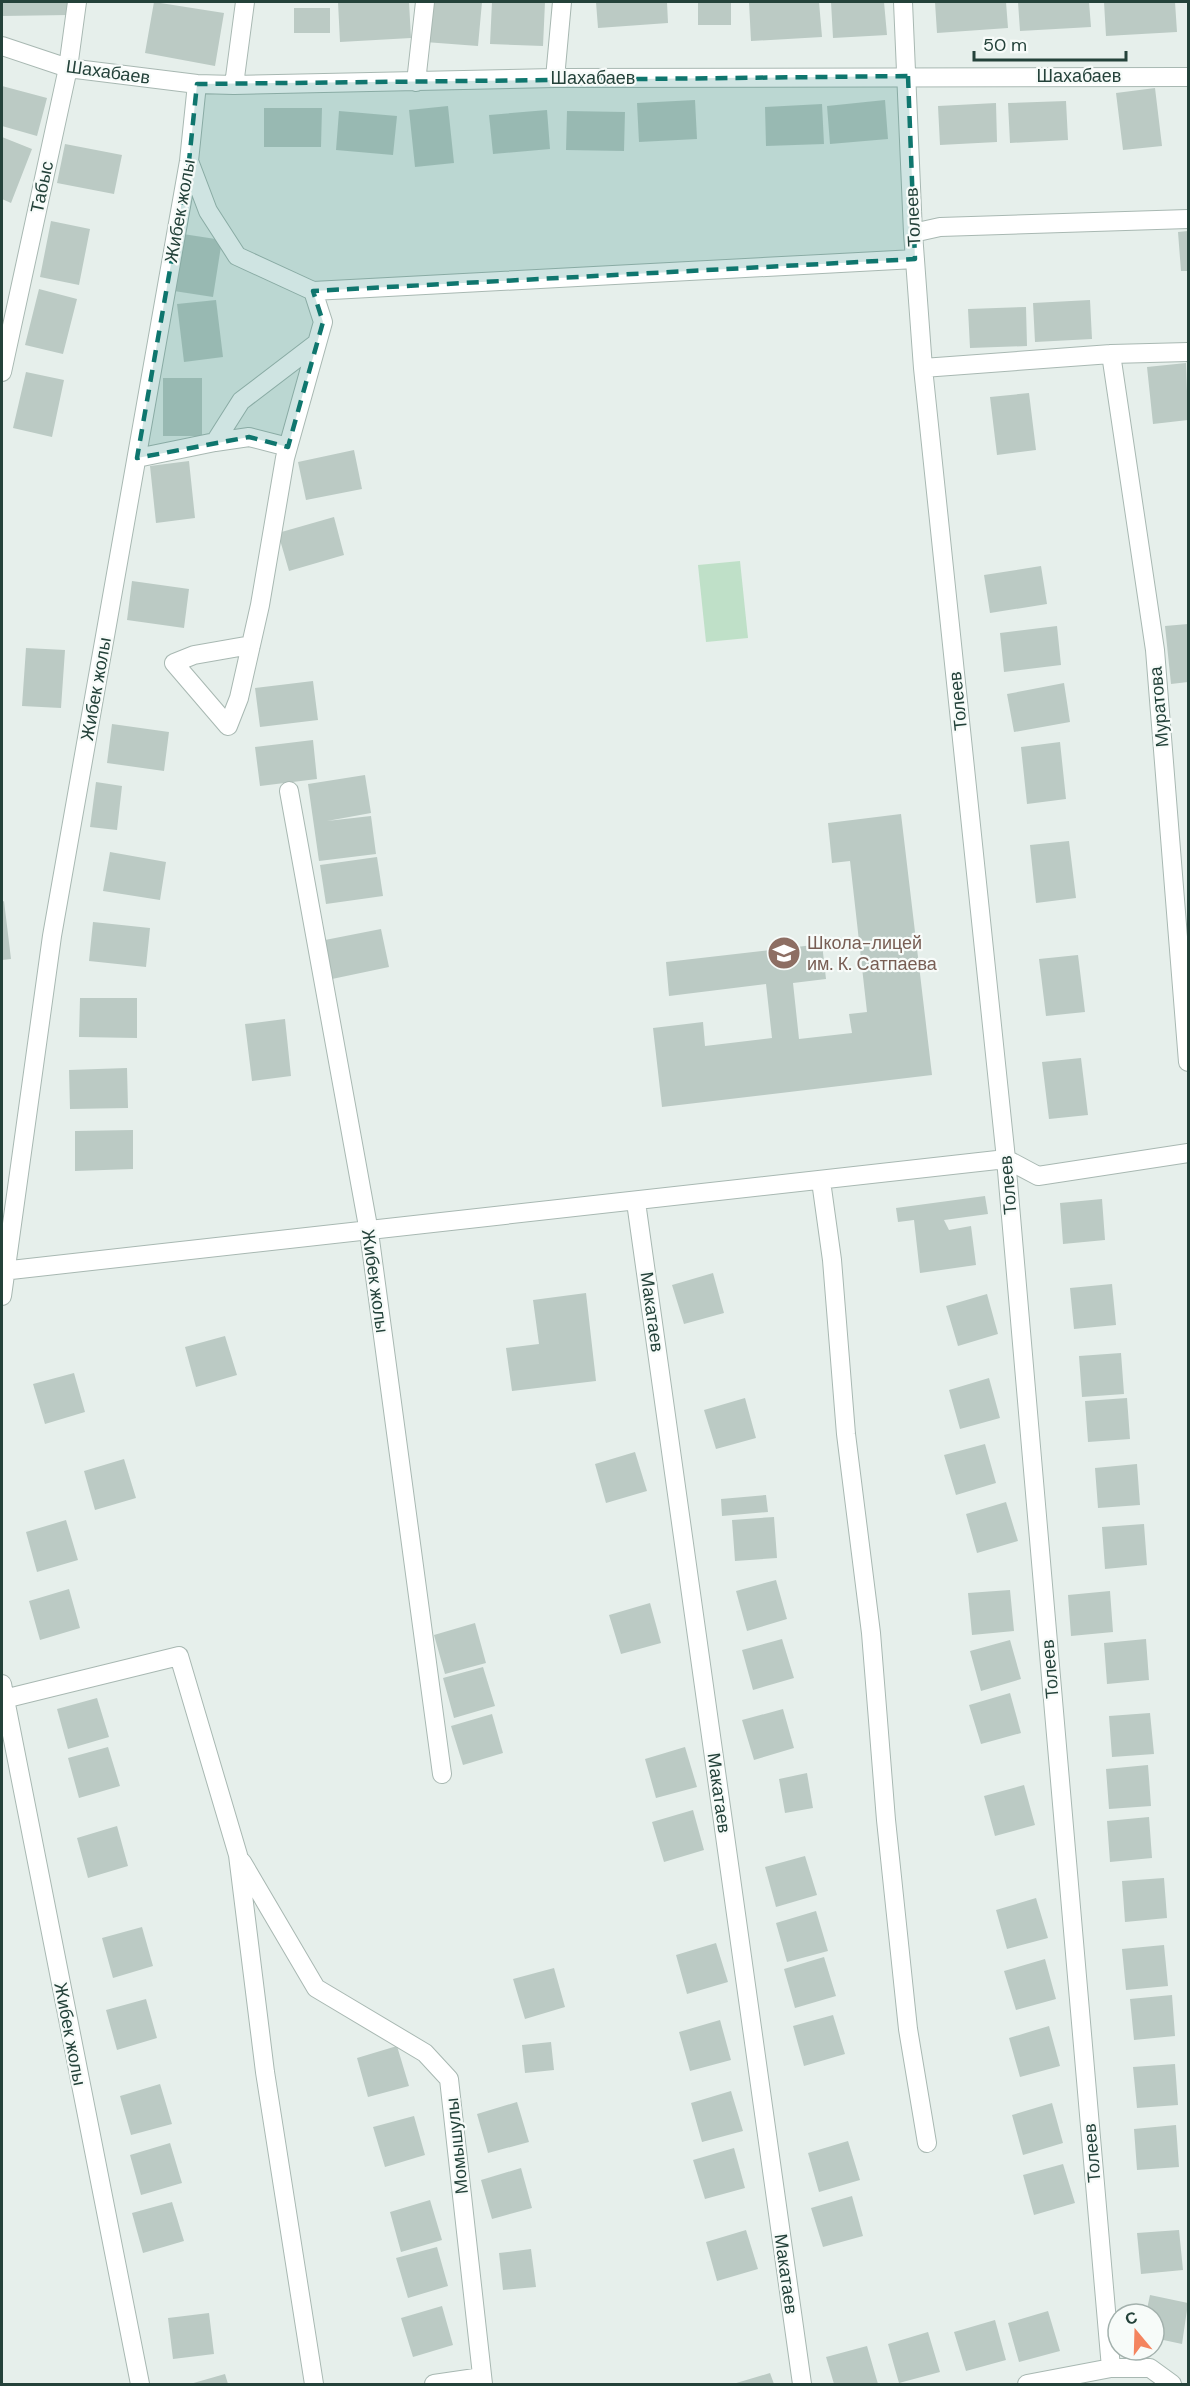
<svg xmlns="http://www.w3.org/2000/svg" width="1190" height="2386" font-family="'DM Sans',sans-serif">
<rect width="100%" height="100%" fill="#e6efeb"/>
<path fill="#bfe0c8" d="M 740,561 L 748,638 L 706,642 L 698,565 Z"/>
<path fill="#bbcac4" d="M 2,2 L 69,2 L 69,15 L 2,16 Z
M 154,2 L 224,13 L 215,66 L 145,53 Z
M 338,2 L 409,2 L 411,38 L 340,42 Z
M 429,2 L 482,2 L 478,46 L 425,42 Z
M 492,2 L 545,2 L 543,46 L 490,44 Z
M 596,2 L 667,2 L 668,23 L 598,28 Z
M 698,2 L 731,2 L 731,25 L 698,25 Z
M 749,2 L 819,2 L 822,37 L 751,41 Z
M 831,2 L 884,2 L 887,35 L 833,38 Z
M 935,2 L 1006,2 L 1008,28 L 937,33 Z
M 1018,2 L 1089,2 L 1091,27 L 1020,31 Z
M 1104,2 L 1175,2 L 1177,32 L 1106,36 Z
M 294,8 L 330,8 L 330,33 L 294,33 Z
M 2,86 L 47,98 L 37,136 L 2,126 Z
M 1155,88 L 1162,146 L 1123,150 L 1116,93 Z
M 695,100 L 697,139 L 639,142 L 637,103 Z
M 885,100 L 888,139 L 830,144 L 827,106 Z
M 1066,101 L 1068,140 L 1010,143 L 1008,103 Z
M 996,103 L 997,142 L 940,145 L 938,106 Z
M 822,104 L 824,144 L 766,146 L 765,107 Z
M 448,106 L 454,163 L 415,167 L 409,110 Z
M 264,108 L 322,108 L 321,147 L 264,147 Z
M 547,110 L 550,149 L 493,154 L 489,115 Z
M 339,111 L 397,116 L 393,155 L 336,150 Z
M 567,111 L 625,112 L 624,151 L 566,150 Z
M 2,137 L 32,149 L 11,203 L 2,199 Z
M 65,144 L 122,155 L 114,194 L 57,183 Z
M 51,221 L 90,229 L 79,285 L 40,277 Z
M 1188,231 L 1188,271 L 1181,271 L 1178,232 Z
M 183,234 L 222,240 L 213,297 L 174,291 Z
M 39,289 L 77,299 L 63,354 L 25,345 Z
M 216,300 L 223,357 L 184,362 L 177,304 Z
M 1090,300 L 1092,339 L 1035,342 L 1033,303 Z
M 1026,307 L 1027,346 L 970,348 L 968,309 Z
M 1186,363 L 1188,420 L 1153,424 L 1147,367 Z
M 26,372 L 64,380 L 52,437 L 13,428 Z
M 163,378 L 202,378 L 202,436 L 163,436 Z
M 1029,393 L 1036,450 L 997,455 L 990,397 Z
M 354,450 L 362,489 L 306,500 L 298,462 Z
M 189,461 L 195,518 L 156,523 L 150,466 Z
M 334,517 L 344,555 L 289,571 L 278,533 Z
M 1041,566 L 1047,604 L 990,613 L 984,575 Z
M 132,581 L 189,589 L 184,628 L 127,620 Z
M 1188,624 L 1188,682 L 1171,684 L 1165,626 Z
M 1057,626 L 1061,665 L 1004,672 L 1000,633 Z
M 26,648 L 65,650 L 61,708 L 22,706 Z
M 313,681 L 318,720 L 260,727 L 255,688 Z
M 1064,683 L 1070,722 L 1014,732 L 1007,694 Z
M 112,724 L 169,732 L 164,771 L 107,763 Z
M 313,740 L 317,779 L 260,786 L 255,747 Z
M 1060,742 L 1066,799 L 1027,804 L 1021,747 Z
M 365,775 L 371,813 L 327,821 L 371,816 L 376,854 L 319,861 L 308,784 Z
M 96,782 L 122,786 L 117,830 L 90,827 Z
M 901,814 L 932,1075 L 662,1107 L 653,1028 L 703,1022 L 705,1046 L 772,1038 L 766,984 L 669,996 L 666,962 L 822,944 L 826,979 L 793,983 L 799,1039 L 852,1033 L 849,1014 L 867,1012 L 850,861 L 832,863 L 828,823 Z
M 1069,841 L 1076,898 L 1036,903 L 1030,845 Z
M 110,852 L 166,862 L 160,900 L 103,891 Z
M 377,857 L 383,896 L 326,904 L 320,865 Z
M 4,901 L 11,959 L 2,960 L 2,902 Z
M 93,922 L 150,928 L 146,967 L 89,961 Z
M 381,929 L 389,967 L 332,979 L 325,940 Z
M 1078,955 L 1085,1012 L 1046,1016 L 1039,959 Z
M 80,998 L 137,998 L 137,1038 L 79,1037 Z
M 285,1019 L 291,1076 L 252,1081 L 245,1024 Z
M 1081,1058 L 1088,1115 L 1049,1119 L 1042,1062 Z
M 127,1068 L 128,1108 L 70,1109 L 69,1070 Z
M 133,1130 L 133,1169 L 75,1171 L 75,1131 Z
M 985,1196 L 988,1214 L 944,1220 L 949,1230 L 971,1226 L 976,1265 L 920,1273 L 914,1220 L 898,1222 L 896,1208 Z
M 1102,1199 L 1105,1240 L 1063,1244 L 1060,1203 Z
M 713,1273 L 724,1313 L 684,1324 L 672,1285 Z
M 1112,1284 L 1116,1325 L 1074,1329 L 1070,1288 Z
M 586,1293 L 596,1381 L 512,1391 L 506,1348 L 539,1344 L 533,1300 Z
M 987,1294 L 998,1334 L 958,1346 L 946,1306 Z
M 225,1336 L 237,1375 L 196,1387 L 185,1347 Z
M 1121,1353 L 1124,1394 L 1082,1397 L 1079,1356 Z
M 74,1373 L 85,1412 L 45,1424 L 33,1384 Z
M 989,1378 L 1000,1418 L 960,1429 L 949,1390 Z
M 745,1398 L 756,1438 L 716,1449 L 704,1410 Z
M 1127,1398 L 1130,1439 L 1088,1442 L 1085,1401 Z
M 985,1444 L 996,1483 L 956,1495 L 944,1455 Z
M 635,1452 L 647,1491 L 606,1503 L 595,1464 Z
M 124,1459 L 136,1498 L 95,1510 L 84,1471 Z
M 1137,1464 L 1140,1505 L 1098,1508 L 1095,1468 Z
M 766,1495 L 768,1512 L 722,1516 L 721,1499 Z
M 1006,1502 L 1018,1541 L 977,1553 L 966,1514 Z
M 774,1517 L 777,1558 L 735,1561 L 732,1520 Z
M 66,1520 L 78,1560 L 37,1572 L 26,1532 Z
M 1144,1524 L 1147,1565 L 1105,1569 L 1102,1527 Z
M 776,1580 L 787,1619 L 747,1631 L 736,1591 Z
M 69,1589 L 80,1628 L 40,1640 L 29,1601 Z
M 1010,1590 L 1014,1631 L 972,1635 L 968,1593 Z
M 1110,1591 L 1113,1632 L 1071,1636 L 1068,1595 Z
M 650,1603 L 661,1643 L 621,1654 L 609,1615 Z
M 475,1623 L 486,1663 L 445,1674 L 434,1635 Z
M 782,1639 L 794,1678 L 753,1690 L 742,1650 Z
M 1146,1639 L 1149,1680 L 1107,1684 L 1104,1643 Z
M 1010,1640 L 1021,1679 L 981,1691 L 970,1651 Z
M 483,1667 L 495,1706 L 454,1718 L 443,1678 Z
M 1010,1693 L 1021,1733 L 981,1744 L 969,1705 Z
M 97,1698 L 109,1737 L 68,1749 L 57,1709 Z
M 783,1709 L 794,1748 L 754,1760 L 742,1720 Z
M 1150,1713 L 1154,1754 L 1112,1757 L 1109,1716 Z
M 492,1714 L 503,1753 L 463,1765 L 451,1726 Z
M 108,1747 L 120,1786 L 79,1798 L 68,1758 Z
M 685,1747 L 697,1787 L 656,1798 L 645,1759 Z
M 1148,1765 L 1151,1806 L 1109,1809 L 1106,1769 Z
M 807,1773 L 813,1808 L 785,1813 L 779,1779 Z
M 1024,1785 L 1035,1825 L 995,1836 L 984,1796 Z
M 693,1810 L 704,1850 L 664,1862 L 652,1822 Z
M 1149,1817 L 1152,1858 L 1110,1862 L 1107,1821 Z
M 117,1826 L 128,1866 L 88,1878 L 77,1838 Z
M 805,1856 L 817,1895 L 776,1907 L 765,1867 Z
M 1164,1878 L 1167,1918 L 1125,1922 L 1122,1881 Z
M 1036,1898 L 1048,1938 L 1007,1949 L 996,1910 Z
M 816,1911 L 828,1951 L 787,1962 L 776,1923 Z
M 142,1927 L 153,1966 L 113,1978 L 102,1938 Z
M 716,1943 L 728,1982 L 687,1994 L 676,1955 Z
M 1164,1945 L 1168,1986 L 1126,1990 L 1122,1949 Z
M 824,1957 L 836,1996 L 795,2008 L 784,1969 Z
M 1045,1959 L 1056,1999 L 1016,2010 L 1004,1971 Z
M 554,1968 L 565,2007 L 525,2019 L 513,1979 Z
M 1172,1995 L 1175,2036 L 1134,2040 L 1130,1999 Z
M 146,1999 L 157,2038 L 117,2050 L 106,2010 Z
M 833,2015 L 845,2054 L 804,2066 L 793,2026 Z
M 720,2020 L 731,2060 L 690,2071 L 679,2032 Z
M 1049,2026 L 1060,2066 L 1020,2077 L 1009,2038 Z
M 551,2042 L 554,2070 L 525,2073 L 522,2045 Z
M 397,2046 L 409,2086 L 368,2097 L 357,2058 Z
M 1175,2064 L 1178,2105 L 1137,2108 L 1133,2067 Z
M 160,2084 L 172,2124 L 131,2135 L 120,2096 Z
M 731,2091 L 743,2131 L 702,2142 L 691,2103 Z
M 517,2102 L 529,2142 L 488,2153 L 477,2114 Z
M 1052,2103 L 1063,2143 L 1023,2155 L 1012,2115 Z
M 414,2116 L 425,2155 L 385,2167 L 373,2127 Z
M 1176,2125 L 1179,2167 L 1137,2170 L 1134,2129 Z
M 848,2141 L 860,2180 L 819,2192 L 808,2153 Z
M 170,2143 L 182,2183 L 141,2195 L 130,2155 Z
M 734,2148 L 745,2188 L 705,2199 L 693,2160 Z
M 1063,2164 L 1075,2203 L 1034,2215 L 1023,2175 Z
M 521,2168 L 532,2208 L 492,2219 L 481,2180 Z
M 852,2196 L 863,2236 L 823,2247 L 811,2208 Z
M 430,2200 L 442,2240 L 401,2252 L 390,2212 Z
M 172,2202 L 184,2241 L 143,2253 L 132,2213 Z
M 746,2230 L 758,2269 L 717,2281 L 706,2242 Z
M 1179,2230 L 1183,2270 L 1141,2274 L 1137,2233 Z
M 437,2247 L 448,2286 L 408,2298 L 396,2258 Z
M 531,2249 L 536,2287 L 503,2290 L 499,2253 Z
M 1150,2295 L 1188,2303 L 1182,2344 L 1154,2338 L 1154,2314 L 1146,2314 Z
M 442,2306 L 453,2345 L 413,2357 L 401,2318 Z
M 1048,2311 L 1060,2351 L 1019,2362 L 1008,2323 Z
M 209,2313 L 214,2354 L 173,2359 L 168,2318 Z
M 995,2320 L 1006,2360 L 966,2371 L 954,2332 Z
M 928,2332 L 940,2372 L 899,2383 L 888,2344 Z
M 867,2346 L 878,2384 L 834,2384 L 826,2357 Z
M 770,2373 L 774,2384 L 733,2384 Z
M 225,2374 L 228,2384 L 190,2384 Z"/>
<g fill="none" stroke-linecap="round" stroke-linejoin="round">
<g stroke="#a8b8b2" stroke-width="20">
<path id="minor" d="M 903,2 L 913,233 L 923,368 L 1006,1159 L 1111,2368
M 2,46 L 68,68 L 197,84 L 234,85 L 555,78 L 1188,77
M 555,78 L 562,2
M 416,82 L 425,2
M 234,85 L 245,2
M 189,161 L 208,211 L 237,256 L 313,291 L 915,259
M 913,233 L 940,227 L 1188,219
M 1111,354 L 1155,650 L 1188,1062
M 923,368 L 1111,354 L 1188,352
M 2,372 L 68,68 L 77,2
M 215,442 L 249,437 L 288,447
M 137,458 L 215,442 L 241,401 L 317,343
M 251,645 L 194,655 L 174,663 L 228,726 L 239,698 L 260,605 L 285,458 L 323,322 L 313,291
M 289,791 L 369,1232 L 442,1774
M 821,1181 L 832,1260 L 846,1434 L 871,1633 L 886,1820 L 908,2029 L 927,2143
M 636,1202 L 802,2384
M 2,1271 L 1006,1159 L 1038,1176 L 1188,1153
M 2,1296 L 52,936 L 189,161 L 197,84
M 2,1684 L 140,2384
M 4,1699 L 179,1656 L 238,1855 L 265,2072 L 314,2384
M 242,1862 L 316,1988 L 425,2053 L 449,2079 L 483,2384
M 434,2384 L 482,2377
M 1027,2384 L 1111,2368 L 1150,2368 L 1172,2384"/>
</g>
<use href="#minor" stroke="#fff" stroke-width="18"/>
</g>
<path fill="#0f766e" fill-opacity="0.2" stroke="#0f766e" stroke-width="4.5" stroke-dasharray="12 8" stroke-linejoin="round" d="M 908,76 L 915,259 L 313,291 L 323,322 L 288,447 L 249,437 L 137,458 L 189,161 L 197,84 Z"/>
<defs>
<g id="school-disc" transform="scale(1.725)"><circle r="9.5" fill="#8d6e63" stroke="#f7fbf9"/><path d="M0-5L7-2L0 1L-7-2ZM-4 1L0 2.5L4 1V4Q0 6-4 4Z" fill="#fff"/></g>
</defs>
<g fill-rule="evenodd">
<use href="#school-disc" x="784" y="953"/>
</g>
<g text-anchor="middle" stroke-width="4.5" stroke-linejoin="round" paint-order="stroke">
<g font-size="18" fill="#24423a" stroke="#f7fbf9">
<text transform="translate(108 72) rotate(8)" y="6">Шахабаев</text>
<text x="1079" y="82">Шахабаев</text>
<text x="593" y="84">Шахабаев</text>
<text transform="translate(42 187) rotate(-78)" y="6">Табыс</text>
<text transform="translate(180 211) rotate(-80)" y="6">Жибек жолы</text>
<text transform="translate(913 217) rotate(-93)" y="6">Толеев</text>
<text transform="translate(96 689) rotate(-80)" y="6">Жибек жолы</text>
<text transform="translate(958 701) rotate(-96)" y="6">Толеев</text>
<text transform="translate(1159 707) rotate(-95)" y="6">Муратова</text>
<text transform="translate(1008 1185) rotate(-95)" y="6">Толеев</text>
<text transform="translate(375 1281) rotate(82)" y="6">Жибек жолы</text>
<text transform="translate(652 1312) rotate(82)" y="6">Макатаев</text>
<text transform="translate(1050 1669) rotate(-95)" y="6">Толеев</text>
<text transform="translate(719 1793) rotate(82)" y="6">Макатаев</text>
<text transform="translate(70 2034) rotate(79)" y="6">Жибек жолы</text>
<text transform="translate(457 2146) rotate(-96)" y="6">Момышулы</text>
<text transform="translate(1092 2153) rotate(-95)" y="6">Толеев</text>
<text transform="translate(786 2274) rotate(82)" y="6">Макатаев</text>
</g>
<g font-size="18" fill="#785e54" stroke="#f7fbf9" text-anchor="start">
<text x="807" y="949">Школа-лицей<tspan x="807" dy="21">им. К. Сатпаева</tspan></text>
</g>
</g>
<rect width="1190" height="2386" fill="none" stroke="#24423a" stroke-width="6"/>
<g transform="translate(1136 2332) rotate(341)"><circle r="28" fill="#f7fbf9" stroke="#a3b1ad" stroke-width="1.5"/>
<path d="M0-4.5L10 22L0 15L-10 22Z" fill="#f4845f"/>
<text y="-9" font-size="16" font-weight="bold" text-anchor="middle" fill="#24423a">С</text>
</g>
<path d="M974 51v9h152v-9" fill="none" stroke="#24423a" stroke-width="3"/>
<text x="983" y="51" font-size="18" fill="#24423a" stroke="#f7fbf9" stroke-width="4.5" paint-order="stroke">50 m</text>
</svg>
